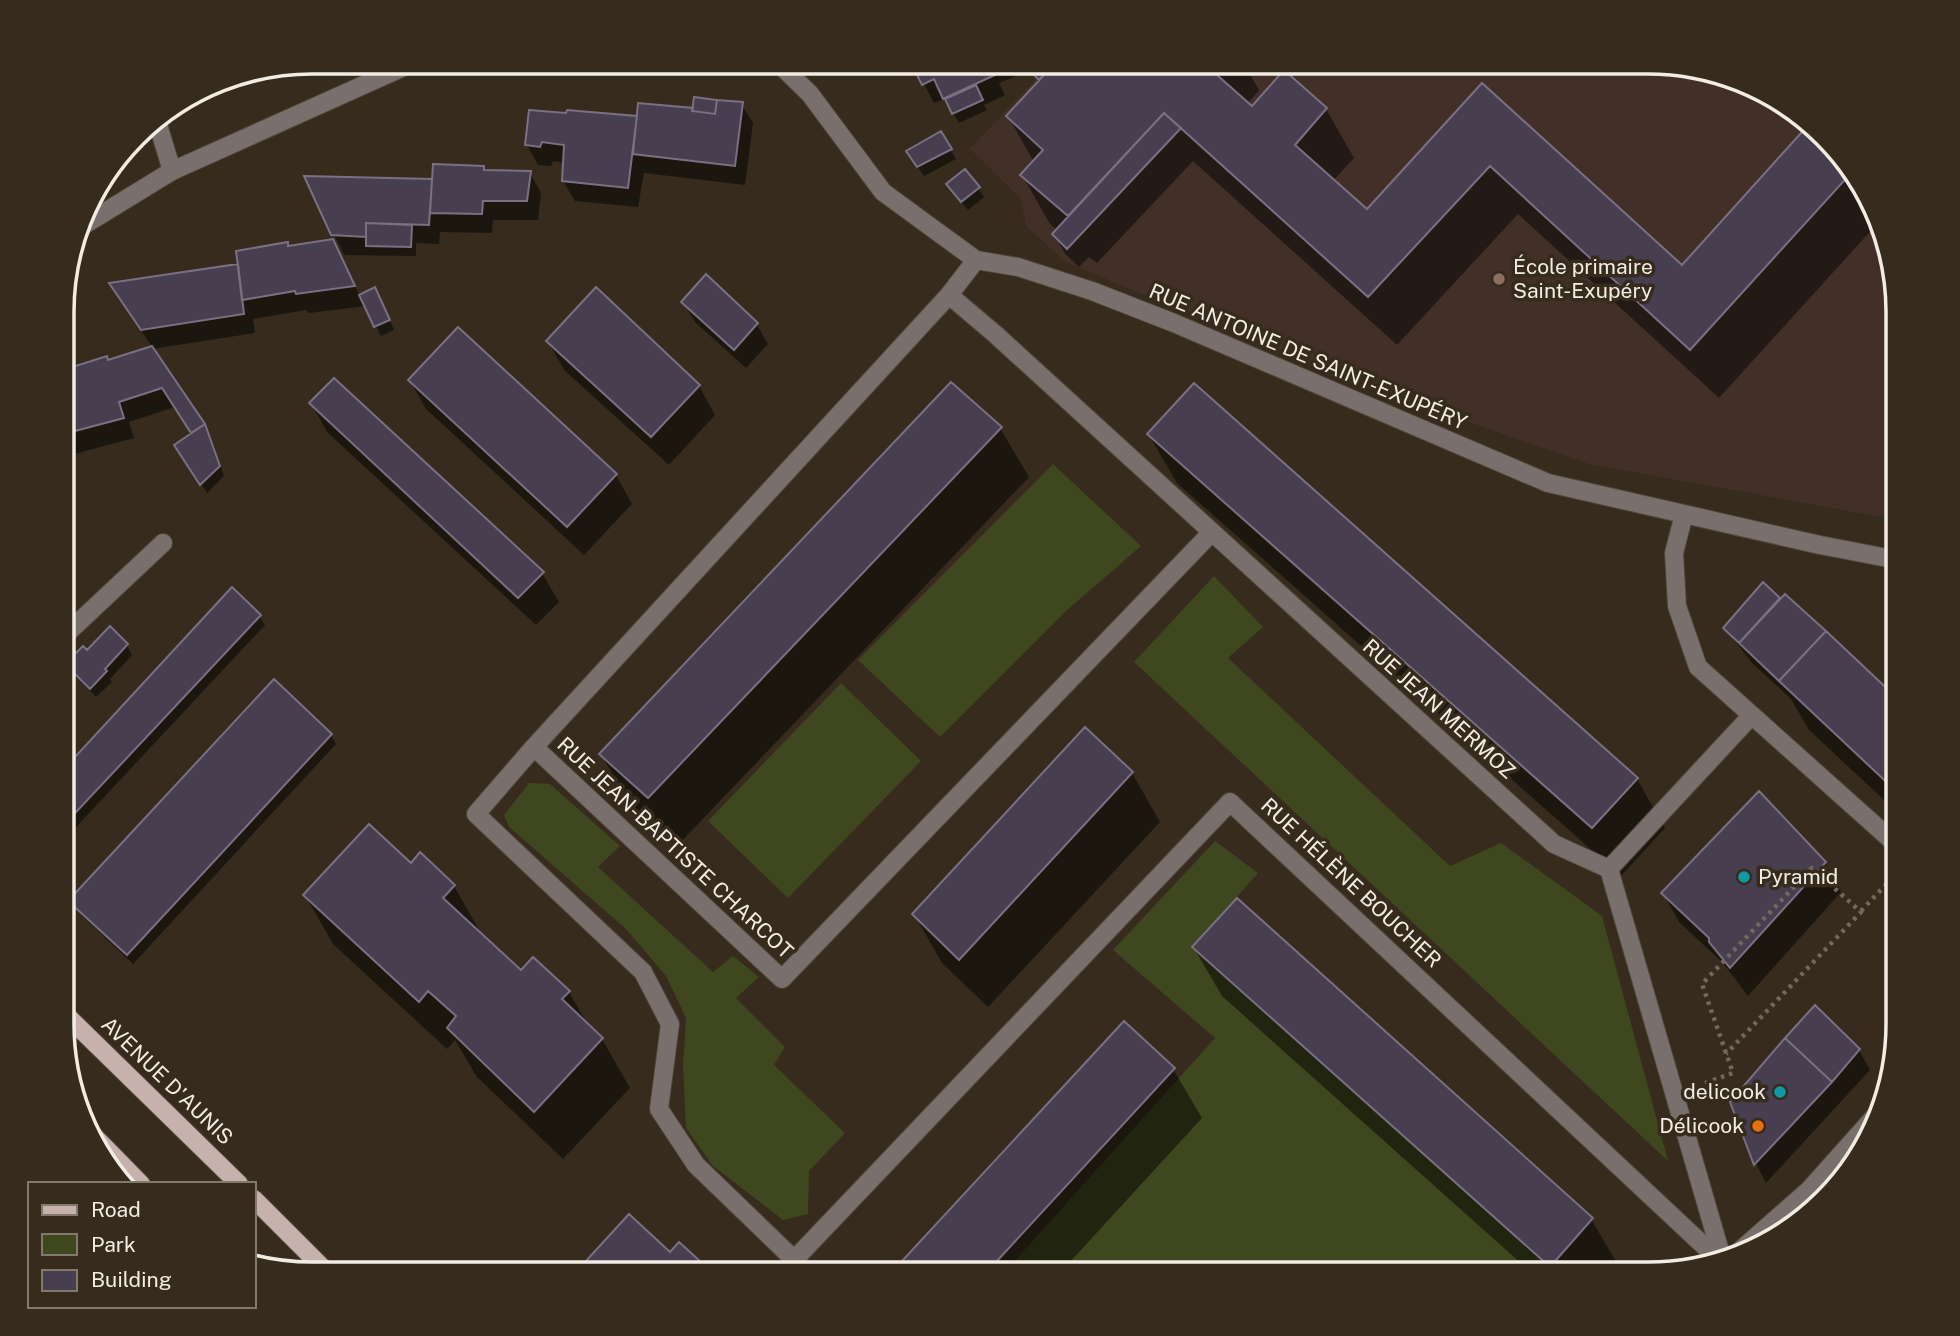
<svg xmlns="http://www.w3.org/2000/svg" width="1960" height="1336" font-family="'Public Sans',sans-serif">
<rect width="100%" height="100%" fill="#362b1c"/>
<path fill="#423028" d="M 1052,62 L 1665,62 L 1729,75 L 1801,113 L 1865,187 L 1898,295 L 1898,520 L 1589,464 L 1331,374 L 1066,262 L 1027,227 L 1020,198 L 970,149 Z"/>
<path fill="#3f471f" d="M 1053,464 L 1141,546 L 1067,610 L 940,737 L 858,660 Z
M 1214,576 L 1263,627 L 1228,658 L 1450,866 L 1501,843 L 1602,916 L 1668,1161 L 1134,662 Z
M 841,683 L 921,761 L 788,898 L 708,821 Z
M 529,783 L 550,784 L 620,846 L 598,867 L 713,972 L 733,956 L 759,977 L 736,998 L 785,1047 L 774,1065 L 845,1133 L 809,1171 L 808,1214 L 783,1220 L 713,1166 L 686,1128 L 683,1066 L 686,1018 L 666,976 L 626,929 L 509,827 L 504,815 Z
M 1215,841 L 1258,873 L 1192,948 L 1550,1267 L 1528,1275 L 1003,1274 L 1215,1038 L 1113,950 Z"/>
<path fill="#0007" d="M 912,61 L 1010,62 L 1016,76 L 999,83 L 1005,95 L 984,105 L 987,110 L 959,123 L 945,99 L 934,103 Z
M 1038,62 L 1243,62 L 1259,90 L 1247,104 L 1252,108 L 1326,109 L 1354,158 L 1333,181 L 1367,211 L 1482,85 L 1682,267 L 1811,125 L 1865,187 L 1877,224 L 1719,398 L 1518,214 L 1397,345 L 1193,161 L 1097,263 L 1089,257 L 1079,267 L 1065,254 L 1054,234 L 1058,231 L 1050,224 L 1022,175 L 1034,162 L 1008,116 L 1039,82 L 1030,70 Z
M 283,67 L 245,80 L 242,75 Z
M 741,104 L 753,123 L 745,185 L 644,173 L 638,207 L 575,201 L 563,181 L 565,163 L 553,161 L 551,166 L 538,165 L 527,145 L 638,118 Z
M 940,133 L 956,159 L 924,176 L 913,160 Z
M 483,168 L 485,172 L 530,173 L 541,193 L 538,220 L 493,220 L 492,233 L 440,232 L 439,244 L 416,243 L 416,256 L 344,255 L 307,178 L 434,180 Z
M 948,185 L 978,188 L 984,197 L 968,210 Z
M 332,241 L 360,296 L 380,299 L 394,330 L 381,336 L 366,306 L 309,313 L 306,310 L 253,319 L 255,333 L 152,349 L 214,445 L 224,476 L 207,493 L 182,455 L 193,435 L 175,407 L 129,422 L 134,438 L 63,457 L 63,372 L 109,362 L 153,348 L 123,304 L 289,248 Z
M 706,276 L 757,325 L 768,344 L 746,368 L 695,322 L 683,302 Z
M 548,341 L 699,386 L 715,415 L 669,465 L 564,370 Z
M 410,381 L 616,475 L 632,504 L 584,555 L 426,409 Z
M 1195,385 L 1637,779 L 1665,828 L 1621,876 L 1177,483 L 1149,435 Z
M 311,403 L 542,573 L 559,602 L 536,625 L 327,432 Z
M 1000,428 L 1029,477 L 677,846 L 629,803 L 601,754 Z
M 1786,596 L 1898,701 L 1898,813 L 1809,730 L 1791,699 L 1752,663 L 1725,628 L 1779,599 L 1780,602 Z
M 259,616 L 265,625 L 63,841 L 63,772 Z
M 110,629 L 127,645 L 132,655 L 110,679 L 112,682 L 96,697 L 73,674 L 67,665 L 86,652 Z
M 1085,730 L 1132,773 L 1160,822 L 988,1007 L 942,963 L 914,914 Z
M 331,735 L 336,744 L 133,964 L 76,910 L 70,901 Z
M 1825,863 L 1841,892 L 1748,996 L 1723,963 L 1679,922 L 1663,893 Z
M 411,866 L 454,886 L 482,935 L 521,973 L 569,992 L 589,1027 L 602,1039 L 630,1088 L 563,1159 L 477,1077 L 455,1040 L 447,1049 L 333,944 L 305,895 Z
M 1194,948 L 1591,1219 L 1620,1268 L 1614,1275 L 1534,1275 L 1222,996 Z
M 1124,1024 L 1173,1069 L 1202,1118 L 1058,1275 L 892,1274 Z
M 1859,1050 L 1870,1070 L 1766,1183 L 1756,1164 L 1732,1102 Z
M 629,1216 L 671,1254 L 679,1245 L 711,1274 L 576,1274 Z"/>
<path fill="#473e4f" stroke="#7b7083" stroke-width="2" d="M 910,61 L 993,62 L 990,63 L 995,75 L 943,99 L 934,79 L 922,85 Z
M 1035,62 L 1056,62 L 1039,80 L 1028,69 Z
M 1056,62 L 1213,62 L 1208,67 L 1252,106 L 1284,70 L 1327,108 L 1295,145 L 1367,209 L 1482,83 L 1682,265 L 1810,123 L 1862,182 L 1851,173 L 1690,350 L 1490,166 L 1368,297 L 1164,113 L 1068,216 L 1020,175 L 1043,150 L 1006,116 Z
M 976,85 L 983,100 L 952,114 L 945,99 Z
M 694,97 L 717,100 L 715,114 L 692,111 Z
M 717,100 L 743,102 L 735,166 L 633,154 L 638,103 L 693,108 L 692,111 L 715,114 Z
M 529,110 L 566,113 L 567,110 L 637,116 L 628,188 L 562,181 L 564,145 L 542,142 L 540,147 L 525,145 Z
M 1164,113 L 1181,128 L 1067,249 L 1052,234 Z
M 941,131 L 952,149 L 917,167 L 906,151 Z
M 433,164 L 484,166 L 484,170 L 531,171 L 527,201 L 483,201 L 482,214 L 430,213 Z
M 965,169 L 980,187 L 961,202 L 946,184 Z
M 304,176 L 432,179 L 429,225 L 366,223 L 366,237 L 331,235 Z
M 366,223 L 412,225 L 411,247 L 366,246 Z
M 333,239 L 355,286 L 296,294 L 295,291 L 242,300 L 236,251 L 288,242 L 288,246 Z
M 238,264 L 244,314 L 141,330 L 109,283 Z
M 706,274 L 758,323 L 734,350 L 681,302 Z
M 375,287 L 390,320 L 374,327 L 359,295 Z
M 596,287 L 700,385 L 651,437 L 546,341 Z
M 458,327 L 617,474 L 567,527 L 408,380 Z
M 152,346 L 205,424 L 191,433 L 162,388 L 119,402 L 124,418 L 75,431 L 63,395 L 63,370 L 107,356 L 108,360 Z
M 334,378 L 544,572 L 518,598 L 309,403 Z
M 951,382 L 1002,427 L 648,798 L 599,754 Z
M 1194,383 L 1638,778 L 1592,828 L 1147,434 Z
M 63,395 L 75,431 L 63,434 Z
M 205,424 L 220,466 L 200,485 L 174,445 Z
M 1763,582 L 1780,598 L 1739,643 L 1723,628 Z
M 232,587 L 261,615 L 63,826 L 63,770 Z
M 1785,594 L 1826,631 L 1779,681 L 1739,643 Z
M 110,626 L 128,644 L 105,669 L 107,671 L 90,689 L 65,664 L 83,646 L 87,650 Z
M 1826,631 L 1898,699 L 1898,793 L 1779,681 Z
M 274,679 L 332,734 L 127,955 L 68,901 Z
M 1085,727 L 1133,772 L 959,960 L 912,914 Z
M 1759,791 L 1826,862 L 1730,968 L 1709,942 L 1709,938 L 1661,893 Z
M 369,824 L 411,863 L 420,852 L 455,885 L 443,898 L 521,970 L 533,957 L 570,991 L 562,999 L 603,1038 L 534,1112 L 447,1028 L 456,1016 L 428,991 L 419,1002 L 303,895 Z
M 1237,898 L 1593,1218 L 1550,1267 L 1192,947 Z
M 1815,1005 L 1860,1049 L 1832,1082 L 1785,1038 Z
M 1124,1021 L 1175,1068 L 985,1274 L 890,1274 Z
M 1785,1038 L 1832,1082 L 1754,1165 L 1730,1102 Z
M 629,1214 L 670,1252 L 679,1242 L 714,1274 L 574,1274 Z"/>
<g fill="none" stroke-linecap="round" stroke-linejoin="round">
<g stroke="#504638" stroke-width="20">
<path id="minor" d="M 776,61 L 810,94 L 883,192 L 976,260 L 1018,267 L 1092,291 L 1174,323 L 1548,483 L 1820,545 L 1898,560
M 156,118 L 172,171
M 79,228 L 172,171 L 417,61
M 949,295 L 995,334 L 1554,844 L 1609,869 L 1722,1258
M 1684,514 L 1674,553 L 1677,606 L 1698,667 L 1898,846
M 63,637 L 163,543
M 534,747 L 782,979 L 1212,532
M 1609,869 L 1752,715
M 1735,1255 L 1809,1190 L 1885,1105
M 794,1260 L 1230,802 L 1718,1259
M 809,1274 L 696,1165 L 659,1109 L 670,1024 L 643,972 L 476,814 L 534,747 L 949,295 L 976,260"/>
</g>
<g stroke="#504638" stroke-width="20">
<path id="major" d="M 63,1012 L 239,1184
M 89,1131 L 141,1184
M 254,1199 L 329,1274"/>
</g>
<path stroke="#72685b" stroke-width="4.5" stroke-dasharray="3.5 5" stroke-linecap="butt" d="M 1861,911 L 1893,877
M 1705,1083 L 1733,1073 L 1702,984 L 1812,868 L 1861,912 L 1726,1054"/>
<use href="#minor" stroke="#796f6d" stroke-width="18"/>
<use href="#major" stroke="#c6b1ad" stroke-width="18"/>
</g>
<circle fill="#8d6e63" stroke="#362b1c" stroke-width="2.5" cx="1499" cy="279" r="7"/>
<g fill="#0f9aa8" stroke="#362b1c" stroke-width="2.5">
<circle cx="1744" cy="877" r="7"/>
<circle cx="1780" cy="1092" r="7"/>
</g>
<circle fill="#e8710a" stroke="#362b1c" stroke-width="2.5" cx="1758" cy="1126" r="7"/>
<g text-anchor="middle" stroke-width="7" stroke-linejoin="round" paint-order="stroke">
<g font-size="21" fill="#f3ece3" stroke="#362b1c" text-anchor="start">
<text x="1513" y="274">École primaire<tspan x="1513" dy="24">Saint-Exupéry</tspan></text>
<text x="1758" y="884">Pyramid</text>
<text x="1766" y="1099" text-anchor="end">delicook</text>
<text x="1744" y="1133" text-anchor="end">Délicook</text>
</g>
<g font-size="21" fill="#f3ece3" stroke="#362b1c">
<text transform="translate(1308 357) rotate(23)" y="7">RUE ANTOINE DE SAINT-EXUPÉRY</text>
<text transform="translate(1439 709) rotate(42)" y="7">RUE JEAN MERMOZ</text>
<text transform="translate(675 848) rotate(43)" y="7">RUE JEAN-BAPTISTE CHARCOT</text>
<text transform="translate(1351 883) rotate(43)" y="7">RUE HÉLÈNE BOUCHER</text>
<text transform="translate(167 1081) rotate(44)" y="7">AVENUE D'AUNIS</text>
</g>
</g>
<path d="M0 0H1960V1336H0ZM312 74H1648A238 238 0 0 1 1886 312V1024A238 238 0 0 1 1648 1262H312A238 238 0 0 1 74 1024V312A238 238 0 0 1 312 74Z" fill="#362b1c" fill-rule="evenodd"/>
<path fill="none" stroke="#f3ece3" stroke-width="3.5" d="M312 74H1648A238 238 0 0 1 1886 312V1024A238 238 0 0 1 1648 1262H312A238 238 0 0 1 74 1024V312A238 238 0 0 1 312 74Z"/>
<rect x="28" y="1182" width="228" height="126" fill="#362b1c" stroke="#82786c" stroke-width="2"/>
<rect x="42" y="1205" width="35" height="10" fill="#c6b1ad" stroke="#82786c" stroke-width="2"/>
<text x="91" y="1217" font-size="21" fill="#f3ece3">Road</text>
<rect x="42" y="1234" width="35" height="21" fill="#3f471f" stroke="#82786c" stroke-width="2"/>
<text x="91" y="1252" font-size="21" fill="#f3ece3">Park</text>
<rect x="42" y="1270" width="35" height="21" fill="#473e4f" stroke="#82786c" stroke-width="2"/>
<text x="91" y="1287" font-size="21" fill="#f3ece3">Building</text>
</svg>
